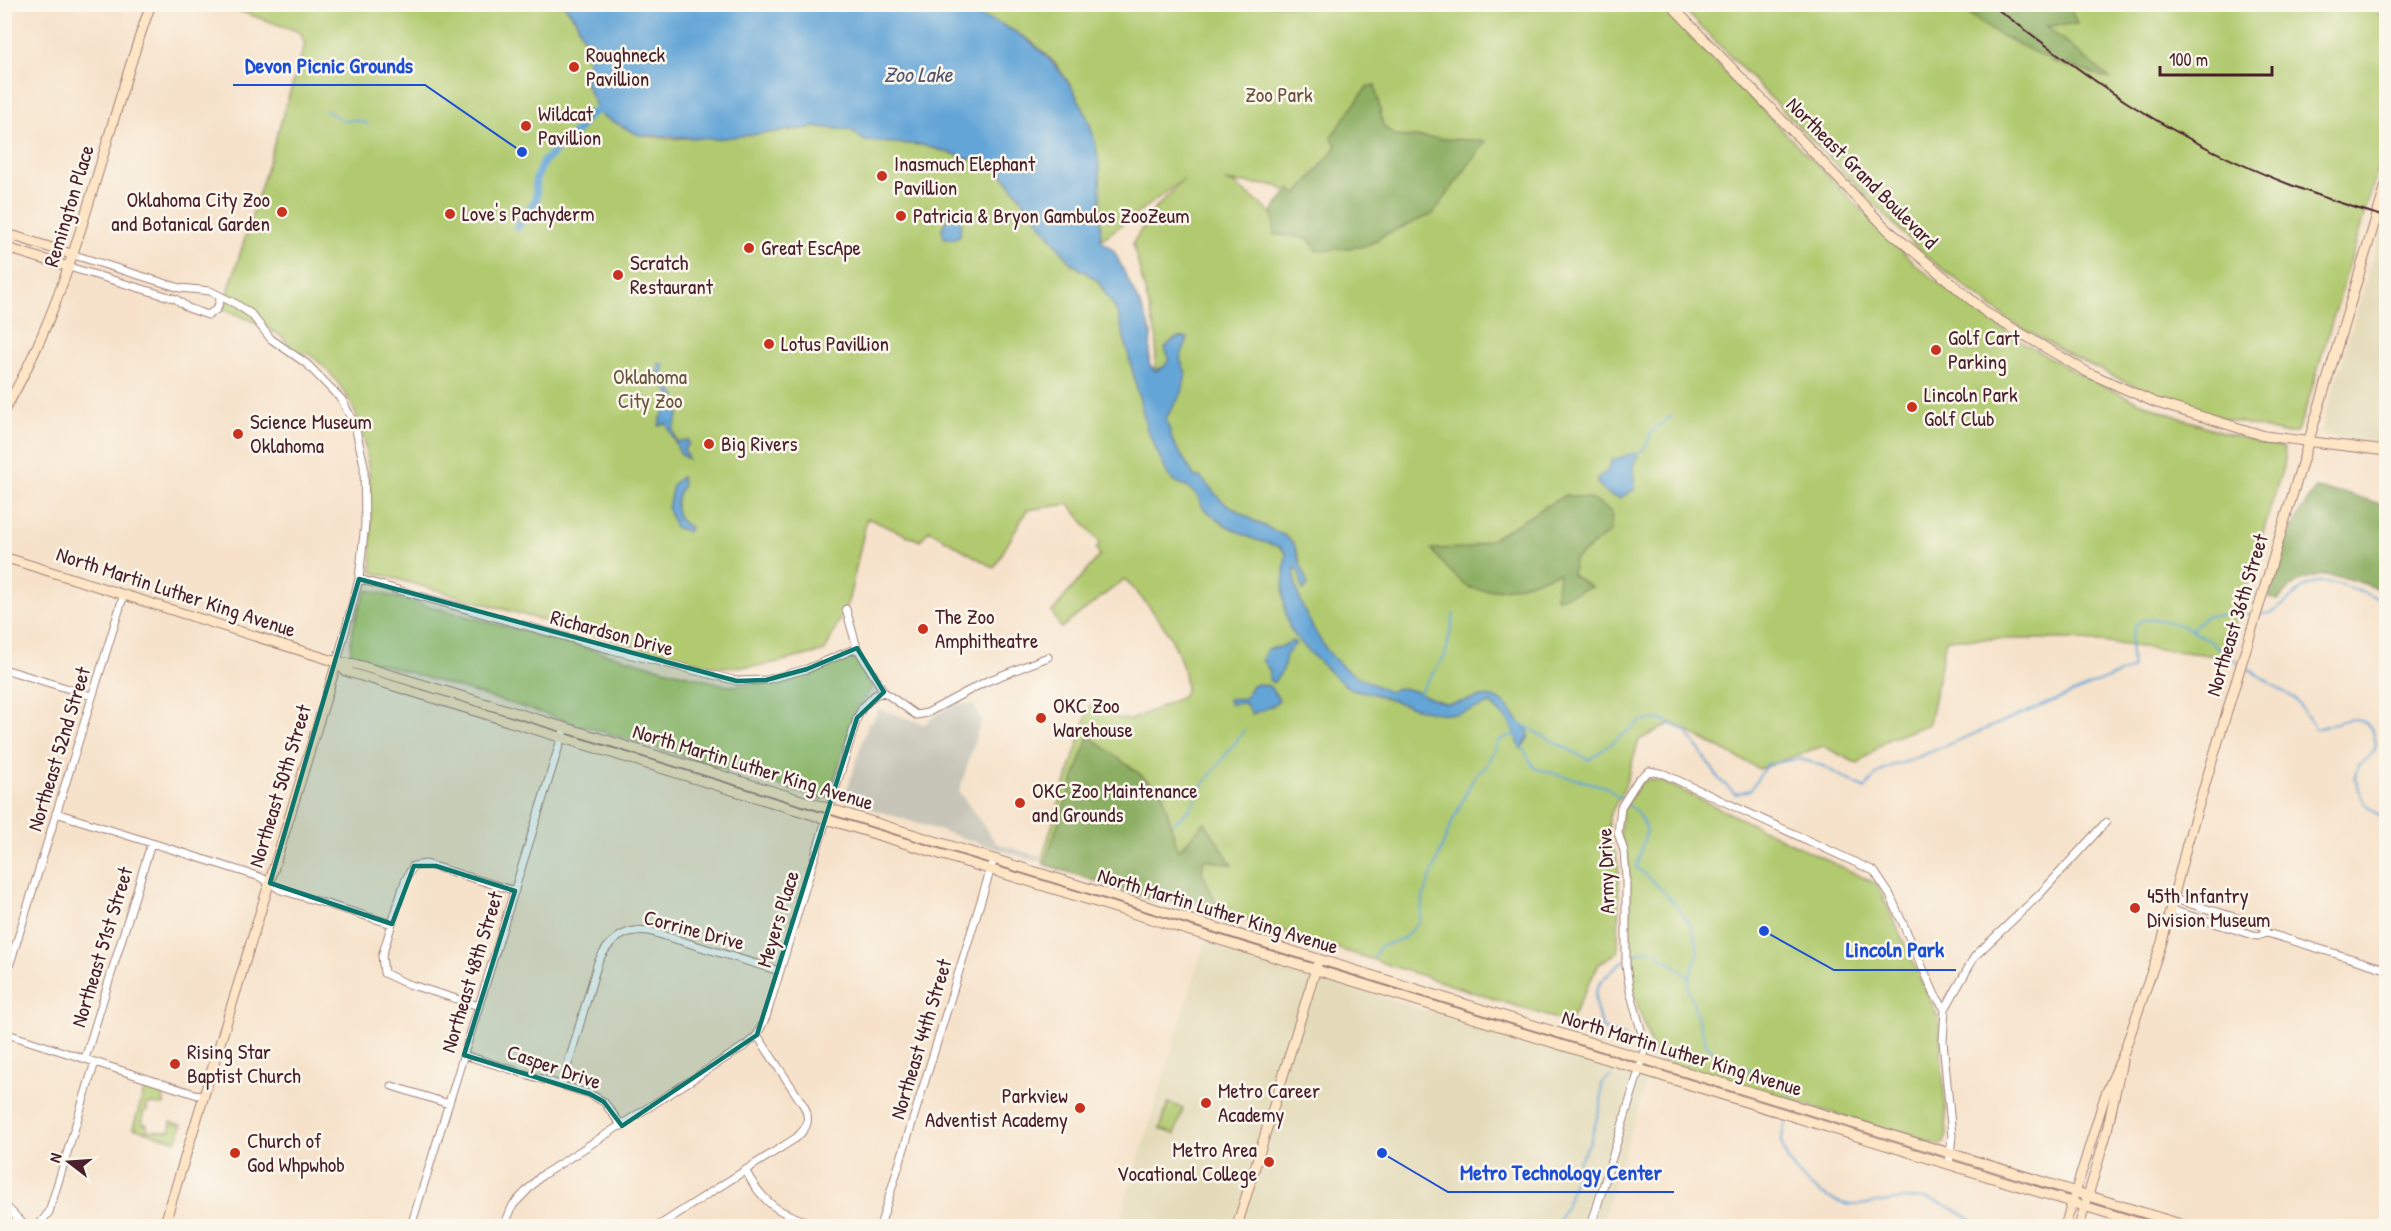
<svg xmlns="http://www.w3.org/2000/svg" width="2391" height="1231" font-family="'Patrick Hand',sans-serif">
<rect width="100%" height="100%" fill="#fbf7ec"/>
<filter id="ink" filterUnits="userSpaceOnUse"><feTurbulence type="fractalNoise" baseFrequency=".0167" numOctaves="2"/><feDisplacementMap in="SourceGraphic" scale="12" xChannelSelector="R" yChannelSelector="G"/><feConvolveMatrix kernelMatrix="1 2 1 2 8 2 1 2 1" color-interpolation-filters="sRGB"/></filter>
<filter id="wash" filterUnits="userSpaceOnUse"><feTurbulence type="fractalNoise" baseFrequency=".008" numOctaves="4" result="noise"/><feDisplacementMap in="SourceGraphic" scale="24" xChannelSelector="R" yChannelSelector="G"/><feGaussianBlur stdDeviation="1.35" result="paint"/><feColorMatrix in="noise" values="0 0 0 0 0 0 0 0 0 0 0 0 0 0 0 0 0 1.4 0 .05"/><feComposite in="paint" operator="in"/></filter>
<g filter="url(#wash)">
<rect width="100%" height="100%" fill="#f6e2ca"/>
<path fill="#e4dbba" d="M 2383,226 L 2386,227 L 2386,444 L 2320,434 Z
M 1205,941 L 1647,1080 L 1601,1226 L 1118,1226 Z"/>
<path fill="#c6c5b8" d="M 952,704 L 973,704 L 981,720 L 959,792 L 996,843 L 1041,857 L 1038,862 L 844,800 L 869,721 L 873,722 L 878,709 L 924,724 Z"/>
<path fill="#b1ca6f" stroke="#7e744d" stroke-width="1.5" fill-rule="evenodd" d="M 2362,4 L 2386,18 L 2386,143 L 2305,411 L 2296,433 L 2283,433 L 2210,415 L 2158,397 L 2073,357 L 2010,321 L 1922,253 L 1680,5 Z
M 232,5 L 564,5 L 576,20 L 586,45 L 588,64 L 585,83 L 596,106 L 602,116 L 639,135 L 671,139 L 817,127 L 851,130 L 865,141 L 923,145 L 997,167 L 1071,263 L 1097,280 L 1118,313 L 1135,378 L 1155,367 L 1157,339 L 1133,243 L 1153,211 L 1184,179 L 1101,240 L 1086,114 L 1070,85 L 1055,63 L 1030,40 L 991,20 L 934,5 L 1659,5 L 1915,264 C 2022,354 2148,418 2284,448 L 2285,460 L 2225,657 L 2075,639 L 1946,639 L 1929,724 L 1887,740 L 1858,764 L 1823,746 L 1759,769 L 1672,723 L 1639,740 L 1624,789 L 1609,816 L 1608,839 L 1616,855 L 1619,872 L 1618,952 L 1599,964 L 1569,1023 L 1190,901 L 1153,900 L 1044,864 L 1042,858 L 1090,705 L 1117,718 L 1131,720 L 1182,697 L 1186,689 C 1184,644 1154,611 1125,579 L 1061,628 L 1052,612 L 1100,555 L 1096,549 L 1100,543 L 1069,504 L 1027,510 L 994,568 L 929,530 L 920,541 L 867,518 L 849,599 L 825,651 L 761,666 L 721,667 L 676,658 L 372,572 C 367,488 383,410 308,353 C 291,358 291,342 279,335 C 263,324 241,317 223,309 L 305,44 L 300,32 L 239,11 ZM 1224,181 L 1278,186 L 1291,195 L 1293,230 L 1235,184 Z
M 368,590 L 728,686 C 778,684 807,676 853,656 L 872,687 L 856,710 L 829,796 L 822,799 L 352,655 C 346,645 360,599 368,590 Z
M 1647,779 L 1664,782 L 1877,884 L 1939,1019 L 1947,1135 L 1943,1144 L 1938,1145 L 1656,1059 L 1629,980 L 1630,883 L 1627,854 L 1620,834 L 1622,811 L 1640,784 Z
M 145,1088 L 163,1093 L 164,1105 L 147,1104 L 147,1111 L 143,1112 L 143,1124 L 147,1124 L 147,1130 L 170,1131 L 171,1122 L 182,1125 L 177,1141 L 133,1128 Z
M 1168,1103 L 1183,1108 L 1175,1134 L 1160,1129 Z"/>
<path fill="#8cae62" stroke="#6b6646" stroke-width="1.5" d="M 1956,5 L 2069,5 L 2077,24 L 2046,26 L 2111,79 L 2054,62 L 1994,32 Z
M 1375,85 L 1383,126 L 1396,136 L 1486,141 L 1433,214 L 1384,235 L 1367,246 L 1317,251 L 1309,239 L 1274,234 L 1273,210 L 1290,189 L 1297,195 L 1337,146 L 1331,137 L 1367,87 Z
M 2316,489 L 2349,494 L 2386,506 L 2386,591 C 2344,578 2311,559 2278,600 L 2269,598 C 2280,561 2291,519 2316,489 Z
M 1565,495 L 1591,499 L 1612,512 L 1611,531 L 1574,560 L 1572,575 L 1592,587 L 1556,599 L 1559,573 C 1533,581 1499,596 1471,588 C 1462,585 1437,558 1432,549 L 1468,548 L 1492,539 Z
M 1089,736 L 1162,791 L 1178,851 L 1205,822 L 1232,865 L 1204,859 L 1202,872 L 1217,905 L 1153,900 L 1044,864 Z"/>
<path fill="#63a5d7" stroke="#566281" stroke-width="1.5" d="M 564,5 L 934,5 C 953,10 973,13 991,20 C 1048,42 1089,98 1098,158 C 1103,185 1099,212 1101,240 L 1114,251 L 1145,315 L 1151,333 L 1149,364 L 1155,371 L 1165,366 L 1169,358 L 1165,348 C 1172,340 1176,336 1188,338 L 1180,359 L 1186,373 L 1182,393 L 1166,418 L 1173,442 L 1195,477 L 1200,477 L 1222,501 L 1254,521 L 1285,536 L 1294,544 L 1308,585 L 1303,590 L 1298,570 L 1295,568 C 1291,595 1322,650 1343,667 C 1357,678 1374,684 1389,692 C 1406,680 1429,701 1446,703 C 1463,705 1482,692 1496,698 C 1511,704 1515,722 1528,730 L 1529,736 L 1521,749 L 1509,722 L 1491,704 C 1478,707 1463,715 1451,714 C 1427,714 1393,701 1371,693 C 1365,690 1359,693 1353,690 C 1339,683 1294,639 1289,626 C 1281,601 1283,578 1286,553 L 1280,547 L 1253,539 L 1225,525 L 1203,508 L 1197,495 L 1184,485 L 1173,481 L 1167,473 L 1147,429 L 1118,313 L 1097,280 L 1071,263 L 997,167 L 923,145 L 865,141 L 851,130 L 818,127 L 715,139 L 639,135 L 602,116 L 596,106 L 585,83 L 588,64 L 586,45 L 576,20 Z
M 966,206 L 968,210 L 961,219 L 960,235 L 952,240 L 943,237 L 942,229 L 951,210 Z
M 659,363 L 665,365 L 662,378 L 676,396 L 674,408 L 679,414 L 673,430 L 677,442 L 688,440 L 689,444 L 684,449 L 688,459 L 681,455 L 666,423 L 659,426 C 659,421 668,403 670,394 L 657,377 Z
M 1634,453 L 1638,457 L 1633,465 L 1635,489 L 1620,498 L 1609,495 L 1597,483 L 1598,478 L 1608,470 L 1612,460 Z
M 681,477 L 683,485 C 673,500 672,519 690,527 L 688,532 L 675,527 L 668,509 L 673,484 Z
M 1292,641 L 1296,643 L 1286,655 L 1283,670 L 1273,683 L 1269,680 L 1270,671 L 1262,660 L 1267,649 L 1281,647 Z
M 1258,684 L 1269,686 L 1279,699 L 1275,705 L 1252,714 L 1245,703 L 1229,704 L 1228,699 L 1245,698 L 1252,685 Z"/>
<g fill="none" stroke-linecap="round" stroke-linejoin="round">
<path stroke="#63a5d7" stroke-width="2" d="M 325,110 L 344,121 L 356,120 L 368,124
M 1636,455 L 1645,448 L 1652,431 L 1672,416
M 2261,614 C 2285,614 2294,586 2317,582 C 2339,579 2366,596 2386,601
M 2191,629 L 2206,616 L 2252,614
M 2244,666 L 2295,699 L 2316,729 C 2336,725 2364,706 2374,735 C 2380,752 2370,755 2359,765 L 2355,779 L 2365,804 L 2386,821
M 1418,694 L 1445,656 L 1454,614
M 1517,722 L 1589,760 L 1641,721 L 1660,719 L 1686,731 L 1720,780 L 1735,794 L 1750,790 L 1767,764 L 1800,759 L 1823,766 L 1865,789 C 1877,772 1885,766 1906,762 L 2133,668 C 2130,653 2127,629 2142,620 C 2181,616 2210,641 2239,663
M 1522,746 L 1534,768 L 1606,787 L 1622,800
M 1626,803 L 1636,811 L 1647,829 L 1636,867 C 1658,885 1702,924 1697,956 C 1695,967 1688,975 1688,987 L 1706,1044 L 1725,1062 L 1785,1081 L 1792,1096 L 1790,1103
M 1174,823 L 1191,808 L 1203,785 L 1245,730
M 1629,957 L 1648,949 L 1659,952 L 1661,958 L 1672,963 L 1688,977
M 1374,958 L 1379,947 L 1404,938 L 1420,921 L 1423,897 L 1452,822 L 1470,785 L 1477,774 L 1486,767 L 1499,740 L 1515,734
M 1622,1045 L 1624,1037 L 1603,1029 C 1588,989 1594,986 1625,960
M 1787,1117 C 1785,1125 1781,1136 1782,1144 C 1787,1172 1829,1207 1857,1205 C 1881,1204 1906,1195 1931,1200 C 1947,1204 1967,1216 1980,1226
M 1557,1226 L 1570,1195 L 1579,1161 L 1590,1142 L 1601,1104 L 1602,1083 L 1611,1076"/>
<path stroke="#63a5d7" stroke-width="8" d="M 517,227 L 536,200 L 536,179 L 543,162 L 577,131 L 590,114 L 599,110"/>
</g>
</g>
<g filter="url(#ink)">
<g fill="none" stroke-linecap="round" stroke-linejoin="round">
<g stroke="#a0807a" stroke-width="9">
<path id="street" d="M 74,255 L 180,288 L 210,291 L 236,304 L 251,314 L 271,339 L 307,364 L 342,400 L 355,426 L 364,465 L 365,524 L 359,579 L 337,662
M 69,267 L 176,299 L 188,308 L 208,315 L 217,309 L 221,297
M 359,579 L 612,650 L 737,681 L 766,680 L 807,669 L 857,648
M 846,609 L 857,648 L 884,692
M 4,669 L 92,696
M 56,813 L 260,877 L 281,890 L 392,924
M 2174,899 L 2261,925 L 2267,933
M 2171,910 L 2257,936 L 2267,933 L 2386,969
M 4,983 L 124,594
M 479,1006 L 405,983 L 384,973 L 382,956 L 405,881 L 413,866 L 426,864 L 515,891
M 4,1033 L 204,1097
M 464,1055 L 590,1094 L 604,1102 L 622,1126
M 85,1059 L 151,844
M 562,1085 L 598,962 C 609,940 624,928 649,931 L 779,971
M 392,1086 L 449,1104
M 1949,1165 L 1952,1136 L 1943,1041 L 1945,1009 L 1975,956 L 2040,894 L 2106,822
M 745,1170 C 765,1207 781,1214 820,1226
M 4,1204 L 25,1226
M 38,1226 L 49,1212 L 95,1062
M 411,1226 L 563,733
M 504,1226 L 513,1205 L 541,1176 L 746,1045 L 757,1035 L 766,1017 L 857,718 L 863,707 L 875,695 L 884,692 L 916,715 L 927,713 L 985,682 L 1048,657
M 658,1226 L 796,1138 C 807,1128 811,1121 804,1106 L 757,1035
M 880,1226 L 992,865
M 1591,1226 L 1646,1048 L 1630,991 L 1626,966 L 1626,877 L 1624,851 L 1618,833 L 1621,807 L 1638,780 L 1649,771 L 1664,774 L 1874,871 L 1890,895 L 1935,995 L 1945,1009"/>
</g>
<g stroke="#a0807a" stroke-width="11">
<path id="secondary" d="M 1670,4 L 1887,229 L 1988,314 L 2087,372 L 2154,402 L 2265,436 L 2386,451
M 4,237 L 14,236 L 74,255
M 4,247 L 69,267
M 4,411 C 78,285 101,140 151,4
M 4,557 L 337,662 L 355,664 L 603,739 L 2187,1226
M 337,662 L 345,671 L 2149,1226
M 164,1226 L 337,662
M 1237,1226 L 1317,965
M 2065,1226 L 2105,1096 L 2123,1055 L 2162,942 L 2187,844 L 2386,185
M 2079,1226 L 2106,1135 L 2122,1061"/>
</g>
<use href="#street" stroke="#fff" stroke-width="7"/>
<use href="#secondary" stroke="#fde5c5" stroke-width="9"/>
<path stroke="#4a1f2b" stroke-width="2" d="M 1990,4 C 2036,37 2080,72 2128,103 C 2208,154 2295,191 2386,217"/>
</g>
</g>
<path fill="#0f766e" fill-opacity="0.2" stroke="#0f766e" stroke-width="4.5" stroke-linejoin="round" d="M 359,579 L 737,681 L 766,680 L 807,669 L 857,648 L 884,692 L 857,718 L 757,1035 L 622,1126 L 604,1102 L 590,1094 L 464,1055 L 515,891 L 436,866 L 414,866 L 392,924 L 270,883 Z"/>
<g fill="#c8321e" stroke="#fbf7ec" stroke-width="2">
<circle cx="574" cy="67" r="6"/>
<circle cx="526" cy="126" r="6"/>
<circle cx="882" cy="176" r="6"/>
<circle cx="282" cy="212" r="6"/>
<circle cx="450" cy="214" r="6"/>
<circle cx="901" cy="216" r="6"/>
<circle cx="749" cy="248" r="6"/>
<circle cx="618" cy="275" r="6"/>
<circle cx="769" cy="344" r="6"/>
<circle cx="1936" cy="350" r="6"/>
<circle cx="1912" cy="407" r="6"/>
<circle cx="238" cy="434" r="6"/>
<circle cx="709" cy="444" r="6"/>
<circle cx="923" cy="629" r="6"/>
<circle cx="1041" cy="718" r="6"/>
<circle cx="1020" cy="803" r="6"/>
<circle cx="2135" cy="908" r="6"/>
<circle cx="175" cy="1064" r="6"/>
<circle cx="1206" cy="1103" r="6"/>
<circle cx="1080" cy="1108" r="6"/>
<circle cx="235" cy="1153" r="6"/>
<circle cx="1269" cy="1162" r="6"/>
</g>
<g text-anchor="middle" stroke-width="5" stroke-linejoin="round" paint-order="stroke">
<g font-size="21" fill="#4a1f2b" stroke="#fbf7ec" text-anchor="start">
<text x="586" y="62">Roughneck<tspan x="586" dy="24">Pavillion</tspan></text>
<text x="538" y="121">Wildcat<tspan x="538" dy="24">Pavillion</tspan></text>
<text x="894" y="171">Inasmuch Elephant<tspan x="894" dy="24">Pavillion</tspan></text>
<text x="270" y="207" text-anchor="end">Oklahoma City Zoo<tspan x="270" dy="24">and Botanical Garden</tspan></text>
<text x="462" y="221">Love's Pachyderm</text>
<text x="913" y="223">Patricia &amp; Bryon Gambulos ZooZeum</text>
<text x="761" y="255">Great EscApe</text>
<text x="630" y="270">Scratch<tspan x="630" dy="24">Restaurant</tspan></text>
<text x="1948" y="345">Golf Cart<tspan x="1948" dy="24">Parking</tspan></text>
<text x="781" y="351">Lotus Pavillion</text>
<text x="1924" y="402">Lincoln Park<tspan x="1924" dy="24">Golf Club</tspan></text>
<text x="250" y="429">Science Museum<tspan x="250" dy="24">Oklahoma</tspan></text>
<text x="721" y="451">Big Rivers</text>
<text x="935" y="624">The Zoo<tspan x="935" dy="24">Amphitheatre</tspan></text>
<text x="1053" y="713">OKC Zoo<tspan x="1053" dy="24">Warehouse</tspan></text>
<text x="1032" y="798">OKC Zoo Maintenance<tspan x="1032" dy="24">and Grounds</tspan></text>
<text x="2147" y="903">45th Infantry<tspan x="2147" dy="24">Division Museum</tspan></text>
<text x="187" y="1059">Rising Star<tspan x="187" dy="24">Baptist Church</tspan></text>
<text x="1218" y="1098">Metro Career<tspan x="1218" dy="24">Academy</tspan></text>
<text x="1068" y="1103" text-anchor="end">Parkview<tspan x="1068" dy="24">Adventist Academy</tspan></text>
<text x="247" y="1148">Church of<tspan x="247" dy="24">God Whpwhob</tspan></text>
<text x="1257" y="1157" text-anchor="end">Metro Area<tspan x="1257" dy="24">Vocational College</tspan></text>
</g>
<g font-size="21" fill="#69523f" stroke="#fbf7ec">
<text x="1279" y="102">Zoo Park</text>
<text x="650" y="384">Oklahoma<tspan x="650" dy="24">City Zoo</tspan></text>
</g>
<g font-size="21" fill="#4a1f2b" stroke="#fbf7ec">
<text transform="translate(1862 173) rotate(45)" y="7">Northeast Grand Boulevard</text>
<text transform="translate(69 206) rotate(-73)" y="7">Remington Place</text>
<text transform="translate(176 592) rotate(18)" y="7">North Martin Luther King Avenue</text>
<text transform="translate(2237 615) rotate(-73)" y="7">Northeast 36th Street</text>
<text transform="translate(612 633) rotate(15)" y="7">Richardson Drive</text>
<text transform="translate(59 749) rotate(-73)" y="7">Northeast 52nd Street</text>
<text transform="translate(753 767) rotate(17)" y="7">North Martin Luther King Avenue</text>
<text transform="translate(280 786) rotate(-73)" y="7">Northeast 50th Street</text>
<text transform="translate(1606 871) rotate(-92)" y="7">Army Drive</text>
<text transform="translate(1218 911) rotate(17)" y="7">North Martin Luther King Avenue</text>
<text transform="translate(778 919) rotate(-73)" y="7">Meyers Place</text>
<text transform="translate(694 930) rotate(15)" y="7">Corrine Drive</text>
<text transform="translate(102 947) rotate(-73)" y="7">Northeast 51st Street</text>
<text transform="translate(472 972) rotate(-73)" y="7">Northeast 48th Street</text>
<text transform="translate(921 1039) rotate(-73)" y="7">Northeast 44th Street</text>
<text transform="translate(1682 1053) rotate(17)" y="7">North Martin Luther King Avenue</text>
<text transform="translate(554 1067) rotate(19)" y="7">Casper Drive</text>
</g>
<g font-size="22" font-style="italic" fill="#545570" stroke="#fbf7ec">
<text x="918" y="82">Zoo Lake</text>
</g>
</g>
<path fill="none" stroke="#1d4ed8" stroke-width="2" d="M522 152L425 85H233M1764 931L1834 970H1956M1382 1153L1448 1192H1674"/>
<g fill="#1d4ed8" stroke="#fbf7ec" stroke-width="2">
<circle cx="522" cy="152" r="6"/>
<circle cx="1764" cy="931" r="6"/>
<circle cx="1382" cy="1153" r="6"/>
</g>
<g font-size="22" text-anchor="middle" font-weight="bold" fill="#1d4ed8" stroke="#fbf7ec" stroke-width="5" stroke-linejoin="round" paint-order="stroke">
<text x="329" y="73">Devon Picnic Grounds</text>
<text x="1895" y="957">Lincoln Park</text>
<text x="1561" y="1180">Metro Technology Center</text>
</g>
<rect width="2391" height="1231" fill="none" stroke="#fbf7ec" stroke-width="24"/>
<g transform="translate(69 1162) rotate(287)" stroke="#fbf7ec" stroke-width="4.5" paint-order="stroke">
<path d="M0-4.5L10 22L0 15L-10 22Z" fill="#4a1f2b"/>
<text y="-9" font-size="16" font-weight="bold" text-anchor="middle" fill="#4a1f2b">N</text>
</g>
<path d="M2160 66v9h112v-9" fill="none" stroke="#4a1f2b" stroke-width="3"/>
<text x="2169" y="66" font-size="18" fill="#4a1f2b" stroke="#fbf7ec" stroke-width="4.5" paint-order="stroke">100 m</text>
</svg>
